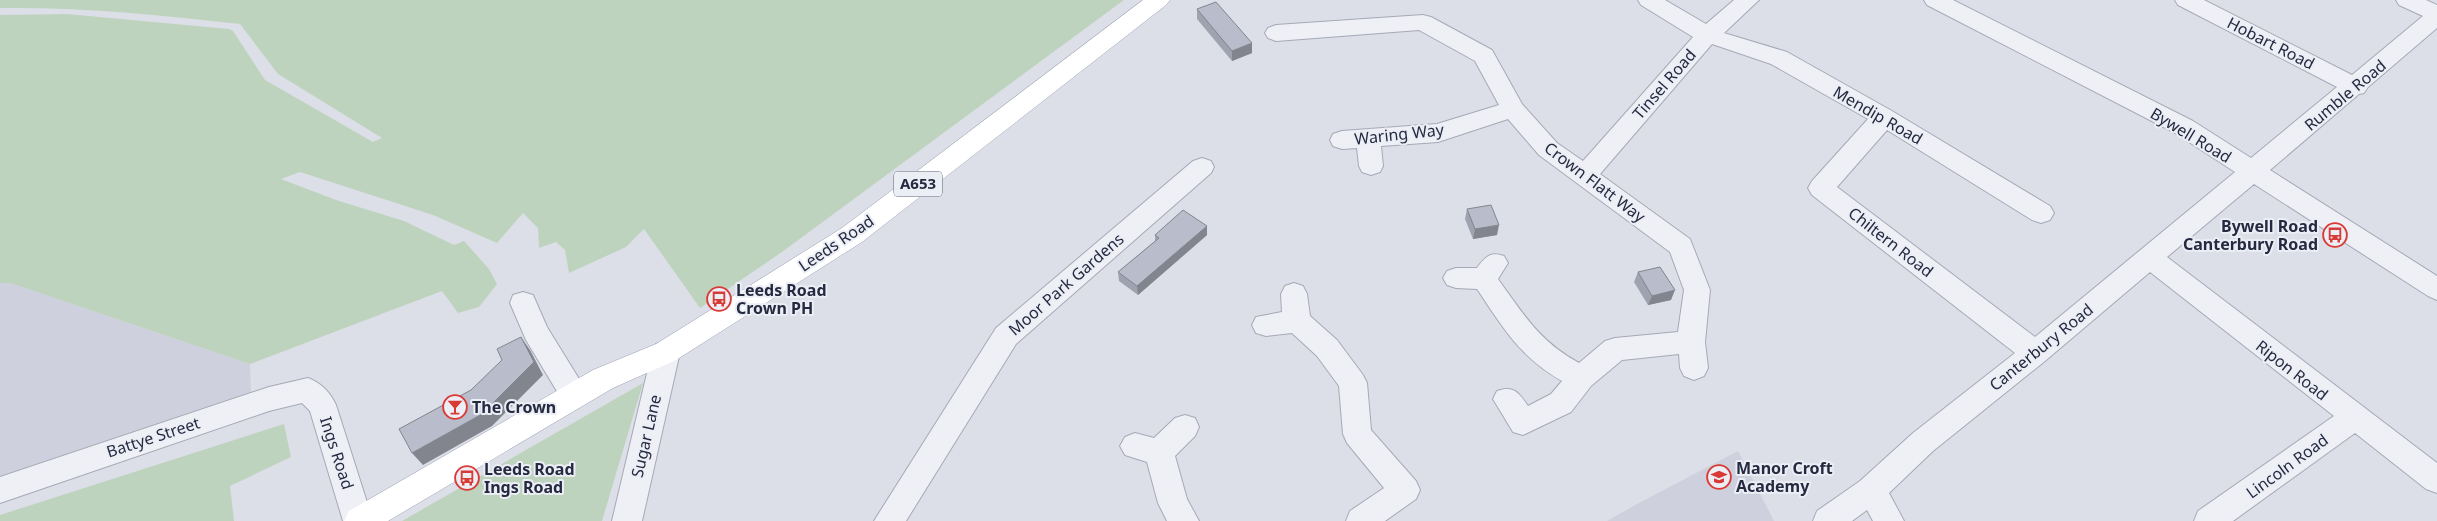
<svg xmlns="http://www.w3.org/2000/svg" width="2437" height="521" font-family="'Noto Sans',sans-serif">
<rect width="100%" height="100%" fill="#dcdfe8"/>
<path fill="#ced1dd" d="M 0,283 L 10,283 L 250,364 L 251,396 L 0,480 Z
M 1738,451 L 1774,521 L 1607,521 L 1637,504 Z"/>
<path fill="#bed3bd" d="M 0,0 L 1124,0 L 782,252 L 700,308 L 644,229 L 626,247 L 569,273 L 565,250 L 556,242 L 539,248 L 538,228 L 523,213 L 497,243 L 433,215 L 300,172 L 281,179 L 336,200 L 404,221 L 454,245 L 464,241 L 489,269 L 497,284 L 479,307 L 458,313 L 442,291 L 250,364 L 10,283 L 0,283 L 0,15 L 67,14 L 229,29 L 233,31 L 265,80 L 373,142 L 382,138 L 278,74 L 240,24 C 160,15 81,7 0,8 Z
M 643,383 L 602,521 L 402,521 Z
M 284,424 L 291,457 L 230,486 L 234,521 L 0,521 L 0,515 Z"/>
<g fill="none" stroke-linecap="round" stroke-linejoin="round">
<g stroke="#a5a9b6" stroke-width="2">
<path id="minor" d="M 1638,0 L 1665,0 L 1706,24 L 1734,0 L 1759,0 L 1724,33 L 1787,52 L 1892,111 L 2050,206 L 2054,213 L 2050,220 L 2041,223 L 2032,220 L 1887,130 L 1837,187 L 2035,337 L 2235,172 L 2175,133 L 1927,5 L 1924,0 L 1953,0 L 2193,121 L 2251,158 L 2337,87 L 2178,5 L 2175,0 L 2204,0 L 2352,75 L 2423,16 L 2399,5 L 2396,0 L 2426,0 L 2437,5 L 2437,28 L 2368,87 L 2364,93 L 2359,94 L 2270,170 L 2437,276 L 2437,300 L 2428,296 L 2254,184 L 2167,257 L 2437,463 L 2437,493 L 2426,489 L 2355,433 L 2233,521 L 2194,521 L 2198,511 L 2334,416 L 2150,272 L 2045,361 L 1933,451 L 1889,493 L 1904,521 L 1873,521 L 1867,510 L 1852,521 L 1813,521 L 1817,511 L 1860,481 L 1913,433 L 2015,353 L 1812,195 L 1808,188 L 1812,181 L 1868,119 L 1771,64 L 1712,44 L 1600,174 L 1690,239 L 1710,290 L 1705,342 L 1708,368 L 1704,376 L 1694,380 L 1684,376 L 1680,368 L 1679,354 L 1622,360 L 1591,386 L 1571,412 L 1523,435 L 1513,432 L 1493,399 L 1497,391 C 1514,385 1519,393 1528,406 L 1551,394 L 1562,381 C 1519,356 1504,329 1477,289 L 1456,288 L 1447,285 L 1443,278 L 1447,271 L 1456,268 L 1477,268 C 1485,257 1490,251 1504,256 L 1508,263 L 1498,279 C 1524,315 1539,341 1579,363 L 1605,341 L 1615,338 L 1678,332 L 1684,290 L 1670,252 L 1539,155 L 1508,119 L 1438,142 L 1381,146 L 1383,166 L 1380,172 L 1371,175 L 1362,172 L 1359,166 L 1357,148 L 1342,149 L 1333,146 L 1330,140 L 1333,134 L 1342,131 L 1437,124 L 1499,105 L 1475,61 L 1419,30 L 1276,41 L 1268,38 L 1265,33 L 1268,28 L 1276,25 L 1423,15 L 1431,17 L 1492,50 L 1522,104 L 1557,143 L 1583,161 L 1693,37 L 1641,5 Z
M 1202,158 L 1211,161 L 1214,167 L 1211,173 L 1016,344 L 906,521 L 874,521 L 996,328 L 1193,161 Z
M 1294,283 L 1303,286 L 1307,294 L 1310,316 L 1337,340 L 1363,375 L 1367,383 L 1371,430 L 1416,481 L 1420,490 L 1416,499 L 1385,521 L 1346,521 L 1350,511 L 1384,488 L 1347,443 L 1343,434 L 1339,386 L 1317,356 L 1292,333 L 1266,336 L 1256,333 L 1252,325 L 1256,317 L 1282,312 L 1281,294 L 1285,286 Z
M 523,292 L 533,295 L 547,327 L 584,387 L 588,395 L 584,403 L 574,407 L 564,403 L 526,340 L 510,303 L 513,295 Z
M 666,341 L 676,344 L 680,352 L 642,521 L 612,521 L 652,352 L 656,344 Z
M 308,378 C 321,383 330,392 336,405 L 373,521 L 343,521 L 310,411 L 302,403 L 269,411 L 0,503 L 0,477 L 269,387 Z
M 1185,415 L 1195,418 L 1199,427 L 1195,436 L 1175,456 L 1187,499 L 1199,521 L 1167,521 L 1158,503 L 1147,462 L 1125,455 L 1120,446 L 1125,437 L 1135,433 L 1154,438 L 1175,418 Z"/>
</g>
<g stroke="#9ba0b5" stroke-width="1">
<path id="major" d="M 1143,0 L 1170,0 L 1166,5 L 862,242 L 676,360 L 613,388 L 388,521 L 344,521 L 349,511 L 593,370 L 656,344 L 842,228 Z"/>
</g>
<use href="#minor" fill="#eff0f6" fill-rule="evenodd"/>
<use href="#major" fill="#fff" fill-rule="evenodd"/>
</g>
<path fill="#9fa3af" d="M 1197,9 L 1252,53 L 1232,61 L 1197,19 Z
M 1467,209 L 1497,235 L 1473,239 L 1465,219 Z
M 1207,226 L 1207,235 L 1138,295 L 1119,281 L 1118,272 L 1155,241 L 1155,235 Z
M 1638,272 L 1671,300 L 1648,305 L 1634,282 Z"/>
<path fill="#82848e" d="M 1252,43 L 1252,53 L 1232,61 L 1232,51 Z
M 1499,225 L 1497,235 L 1473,239 L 1475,229 Z
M 1207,226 L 1207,235 L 1138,295 L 1137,286 Z
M 1675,290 L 1671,300 L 1648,305 L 1652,296 Z
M 521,337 L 530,350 L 543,375 L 492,426 L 423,465 L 412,453 L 482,414 Z"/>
<path fill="#b9bdcb" stroke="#82848e" d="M 1216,2 L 1252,43 L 1232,51 L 1197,9 Z
M 1491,205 L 1499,225 L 1475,229 L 1467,209 Z
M 1183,210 L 1207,226 L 1137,286 L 1118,272 L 1159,238 L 1155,235 Z
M 1660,267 L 1675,290 L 1652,296 L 1638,272 Z
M 521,337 L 534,362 L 482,414 L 412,453 L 399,429 L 471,390 L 502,360 L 497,349 Z"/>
<defs>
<g id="bus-ring" transform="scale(1.25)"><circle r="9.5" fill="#eceef6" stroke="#da3a34" stroke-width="1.5"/><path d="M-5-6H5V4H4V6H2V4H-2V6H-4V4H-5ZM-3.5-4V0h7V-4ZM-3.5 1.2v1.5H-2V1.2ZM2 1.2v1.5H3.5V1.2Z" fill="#da3a34"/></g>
<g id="bar-ring" transform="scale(1.25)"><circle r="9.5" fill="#eceef6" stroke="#da3a34" stroke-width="1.5"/><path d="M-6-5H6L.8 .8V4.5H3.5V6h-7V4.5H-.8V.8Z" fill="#da3a34"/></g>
<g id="school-ring" transform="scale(1.25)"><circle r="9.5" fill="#eceef6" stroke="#da3a34" stroke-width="1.5"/><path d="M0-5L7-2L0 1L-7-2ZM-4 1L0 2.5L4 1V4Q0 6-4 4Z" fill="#da3a34"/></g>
</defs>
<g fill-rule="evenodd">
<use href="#bus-ring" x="2335" y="235"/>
<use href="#bus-ring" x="719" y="299"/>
<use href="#bar-ring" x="455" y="407"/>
<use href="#school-ring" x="1719" y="477"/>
<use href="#bus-ring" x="467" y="478"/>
</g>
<g text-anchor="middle" stroke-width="4" stroke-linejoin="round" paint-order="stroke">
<rect fill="#eceef6" stroke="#616577" stroke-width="1" x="894" y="171.5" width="48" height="25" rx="4"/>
<g font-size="15" font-weight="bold" fill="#252a40">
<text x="918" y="189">A653</text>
</g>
<g font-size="16" fill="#252a40" stroke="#eceef6">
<text transform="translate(2271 43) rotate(27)" y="6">Hobart Road</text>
<text transform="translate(1664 84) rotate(-49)" y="6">Tinsel Road</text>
<text transform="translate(2345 95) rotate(-40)" y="6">Rumble Road</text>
<text transform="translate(1878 115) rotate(30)" y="6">Mendip Road</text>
<text transform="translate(1399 134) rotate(-6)" y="6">Waring Way</text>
<text transform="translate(2191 135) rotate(31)" y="6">Bywell Road</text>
<text transform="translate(1595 182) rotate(37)" y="6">Crown Flatt Way</text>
<text transform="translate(1891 242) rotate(38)" y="6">Chiltern Road</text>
<text transform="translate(836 243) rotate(-34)" y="6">Leeds Road</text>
<text transform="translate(1066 284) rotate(-41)" y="6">Moor Park Gardens</text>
<text transform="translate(2041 347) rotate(-39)" y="6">Canterbury Road</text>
<text transform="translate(2292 370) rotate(38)" y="6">Ripon Road</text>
<text transform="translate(646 436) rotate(-77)" y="6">Sugar Lane</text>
<text transform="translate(153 437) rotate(-18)" y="6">Battye Street</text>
<text transform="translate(337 453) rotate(72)" y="6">Ings Road</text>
<text transform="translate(2287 466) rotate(-36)" y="6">Lincoln Road</text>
</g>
<g font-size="16" font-weight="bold" fill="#252a40" stroke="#eceef6" text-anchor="start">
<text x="2318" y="232" text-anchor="end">Bywell Road<tspan x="2318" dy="18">Canterbury Road</tspan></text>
<text x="736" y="296">Leeds Road<tspan x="736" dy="18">Crown PH</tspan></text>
<text x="472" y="413">The Crown</text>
<text x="1736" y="474">Manor Croft<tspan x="1736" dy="18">Academy</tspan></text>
<text x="484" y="475">Leeds Road<tspan x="484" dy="18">Ings Road</tspan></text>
</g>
</g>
</svg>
